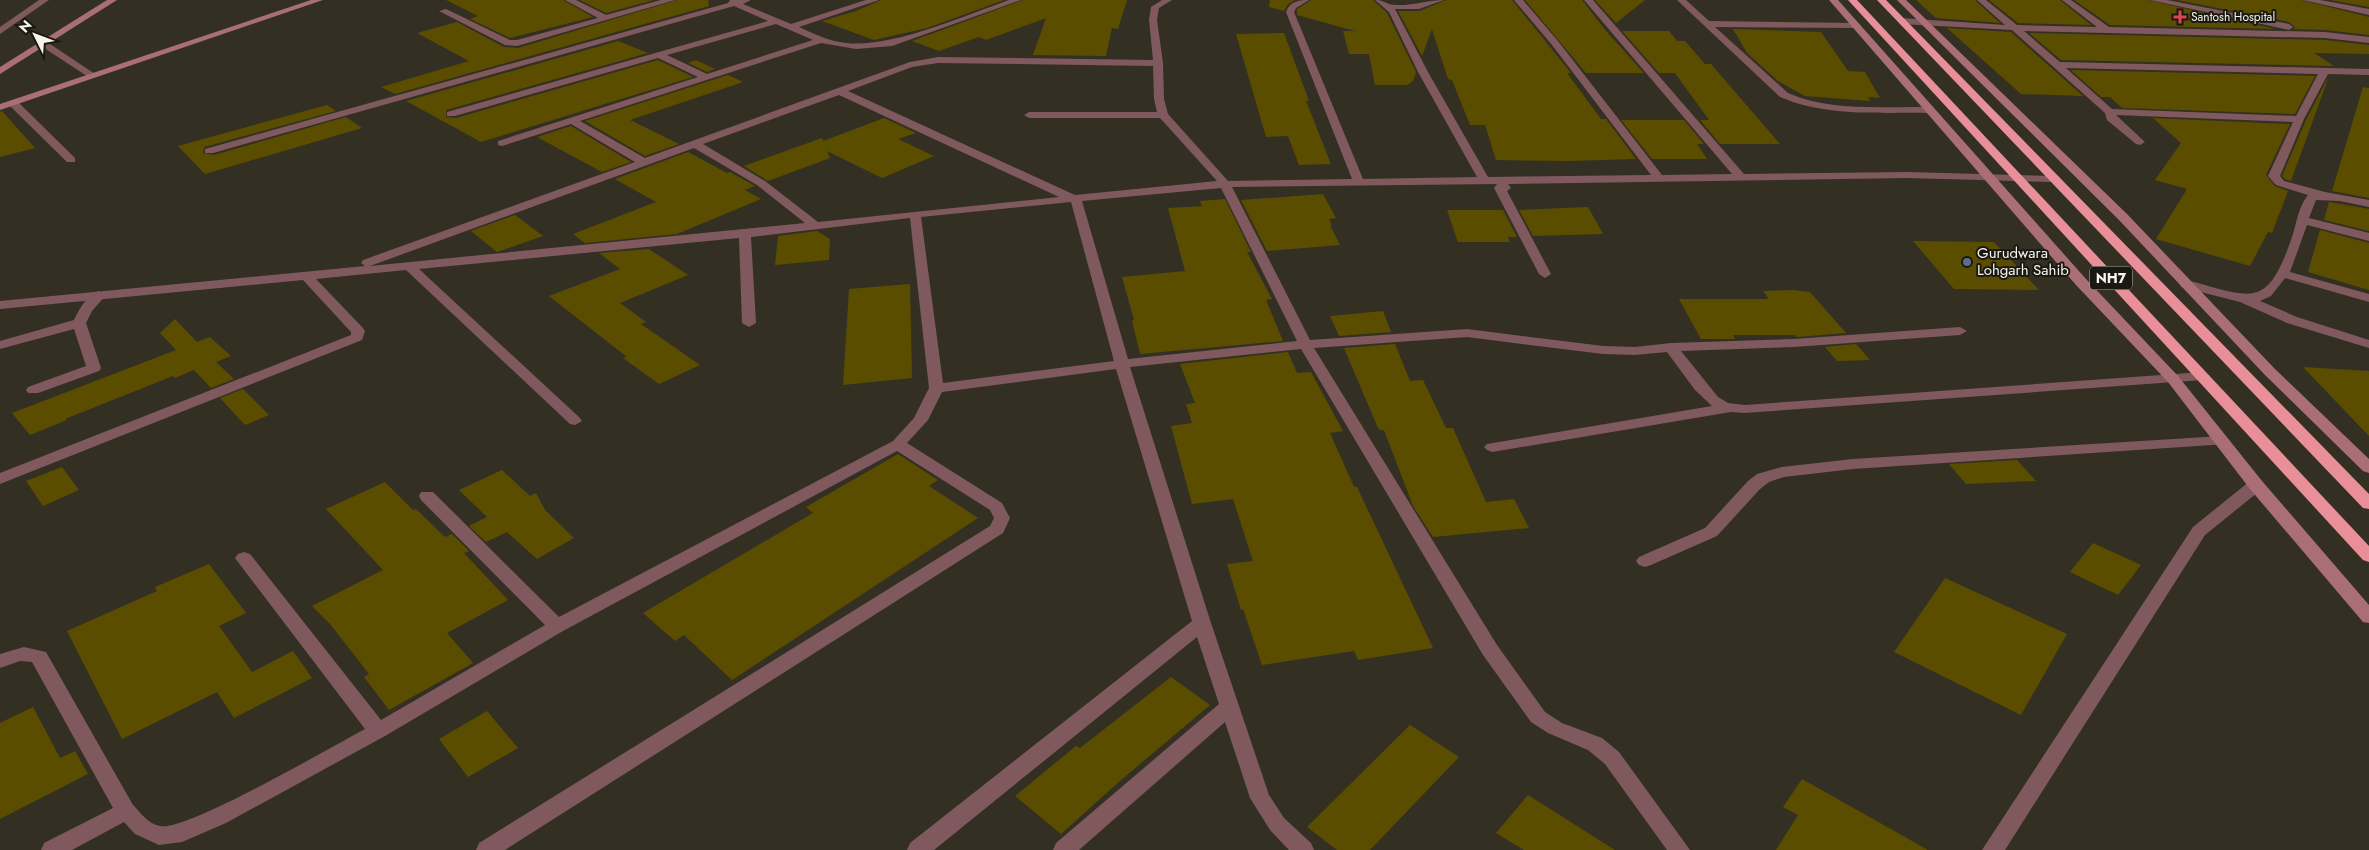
<svg xmlns="http://www.w3.org/2000/svg" width="2369" height="850" font-family="Jost,sans-serif">
<rect width="100%" height="100%" fill="#333023"/>
<path fill="#5b4d00" d="M 446,0 L 563,0 L 593,17 L 510,38 L 470,19 L 478,16 Z
M 580,0 L 654,0 L 606,13 Z
M 677,0 L 708,0 L 709,6 L 395,94 L 381,87 L 469,61 L 417,33 L 457,22 L 504,47 L 518,48 Z
M 881,0 L 1004,0 L 927,28 L 874,40 L 822,21 L 856,11 Z
M 1023,0 L 1127,0 L 1118,29 L 1112,28 L 1106,56 L 1033,55 L 1046,18 L 986,40 L 979,37 L 939,51 L 912,41 Z
M 1270,0 L 1295,0 L 1288,4 L 1284,11 L 1269,7 Z
M 1311,0 L 1373,0 L 1387,13 L 1416,72 L 1413,81 L 1407,85 L 1375,85 L 1369,54 L 1349,54 L 1343,31 L 1355,31 L 1297,15 L 1297,9 Z
M 1446,0 L 1512,0 L 1571,73 L 1567,73 L 1601,119 L 1606,119 L 1636,159 L 1569,161 L 1496,160 L 1485,125 L 1470,125 L 1452,80 L 1448,79 L 1432,29 L 1422,56 L 1398,11 L 1420,11 Z
M 1525,0 L 1582,0 L 1606,31 L 1644,73 L 1586,73 Z
M 1595,0 L 1645,0 L 1616,23 Z
M 1916,0 L 1975,0 L 2000,23 L 1936,18 Z
M 1989,0 L 2060,0 L 2091,25 L 2018,23 Z
M 2074,0 L 2148,0 L 2275,29 L 2110,25 Z
M 2177,0 L 2301,0 L 2369,17 L 2369,35 L 2325,30 L 2293,29 L 2295,27 L 2289,22 Z
M 2330,0 L 2369,0 L 2369,7 Z
M 1947,28 L 2011,32 L 2083,96 L 2021,94 Z
M 1733,29 L 1821,32 L 1848,71 L 1865,72 L 1880,98 L 1868,97 L 1870,101 L 1805,96 L 1778,81 L 1747,53 Z
M 1622,31 L 1669,31 L 1677,41 L 1685,41 L 1705,64 L 1711,64 L 1780,144 L 1720,144 L 1700,120 L 1709,120 L 1675,73 L 1659,73 Z
M 1284,33 L 1309,101 L 1306,101 L 1331,164 L 1299,165 L 1288,136 L 1266,137 L 1236,34 Z
M 2029,33 L 2325,40 L 2369,45 L 2369,54 L 2314,53 L 2334,66 L 2061,60 Z
M 618,41 L 648,53 L 446,110 L 446,117 L 456,118 L 658,60 L 693,77 L 481,142 L 406,101 Z
M 696,60 L 715,69 L 707,72 L 688,63 Z
M 2071,70 L 2315,76 L 2295,114 L 2122,108 L 2110,97 L 2101,97 Z
M 728,75 L 743,82 L 630,120 L 679,144 L 645,156 L 585,121 Z
M 2329,76 L 2291,181 L 2285,179 L 2282,176 L 2306,120 Z
M 2363,87 L 2369,88 L 2369,198 L 2332,191 Z
M 327,105 L 336,111 L 204,147 L 203,153 L 214,155 L 346,117 L 362,128 L 205,174 L 178,146 Z
M 2,111 L 35,148 L 0,157 L 0,112 Z
M 884,118 L 916,133 L 898,139 L 934,156 L 882,178 L 827,151 L 830,158 L 768,181 L 744,166 L 822,138 L 823,141 Z
M 2153,118 L 2290,124 L 2266,175 L 2275,186 L 2288,191 L 2272,233 L 2268,232 L 2250,266 L 2156,239 L 2187,189 L 2155,180 L 2181,143 Z
M 1621,120 L 1684,120 L 1704,144 L 1697,144 L 1707,159 L 1652,159 Z
M 571,126 L 631,162 L 602,172 L 537,137 Z
M 688,152 L 727,173 L 730,172 L 755,186 L 745,190 L 761,199 L 677,234 L 585,243 L 573,234 L 656,202 L 615,179 Z
M 1323,194 L 1336,218 L 1329,219 L 1332,225 L 1330,225 L 1340,245 L 1267,251 L 1241,200 Z
M 1225,199 L 1251,252 L 1247,252 L 1272,299 L 1266,300 L 1283,341 L 1140,354 L 1132,321 L 1134,320 L 1122,277 L 1185,271 L 1168,208 L 1202,206 L 1200,201 Z
M 2329,202 L 2369,209 L 2369,231 L 2324,220 Z
M 1588,207 L 1603,234 L 1533,236 L 1519,210 Z
M 1447,210 L 1503,210 L 1517,237 L 1508,237 L 1510,242 L 1458,242 Z
M 515,215 L 543,236 L 497,252 L 471,231 Z
M 2320,230 L 2369,243 L 2369,290 L 2308,272 Z
M 817,231 L 830,239 L 829,260 L 775,265 L 778,236 Z
M 1913,241 L 1994,242 L 2039,290 L 1954,289 Z
M 649,249 L 688,275 L 620,303 L 646,322 L 641,324 L 700,365 L 659,384 L 623,358 L 627,357 L 549,296 L 620,269 L 599,253 Z
M 910,284 L 912,378 L 843,385 L 849,289 Z
M 1793,290 L 1810,292 L 1846,333 L 1797,337 L 1795,335 L 1733,335 L 1735,339 L 1701,339 L 1679,299 L 1769,299 L 1763,291 Z
M 1383,311 L 1391,332 L 1339,336 L 1330,316 Z
M 175,319 L 197,342 L 210,337 L 231,356 L 216,362 L 234,379 L 211,388 L 194,370 L 175,378 L 173,376 L 65,419 L 67,420 L 30,435 L 12,413 L 176,350 L 160,333 Z
M 1395,344 L 1410,381 L 1423,380 L 1446,428 L 1453,428 L 1486,502 L 1514,499 L 1529,528 L 1433,537 L 1413,506 L 1384,430 L 1380,430 L 1378,428 L 1344,348 Z
M 1856,344 L 1870,360 L 1837,361 L 1825,347 Z
M 1288,352 L 1297,373 L 1311,372 L 1343,431 L 1330,433 L 1354,487 L 1357,487 L 1433,648 L 1358,660 L 1354,651 L 1262,665 L 1243,609 L 1241,610 L 1227,564 L 1253,561 L 1233,499 L 1192,504 L 1171,426 L 1192,423 L 1186,404 L 1195,403 L 1180,364 Z
M 2303,367 L 2369,371 L 2369,436 Z
M 243,389 L 269,415 L 245,425 L 220,398 Z
M 898,454 L 938,480 L 929,486 L 978,518 L 732,680 L 684,635 L 675,641 L 643,613 L 813,513 L 806,507 Z
M 2017,460 L 2036,481 L 1966,484 L 1949,464 Z
M 62,467 L 79,490 L 43,506 L 26,481 Z
M 502,470 L 530,496 L 536,493 L 545,510 L 574,538 L 537,559 L 507,532 L 486,542 L 469,526 L 487,517 L 459,490 Z
M 385,482 L 413,510 L 416,509 L 445,537 L 452,534 L 469,551 L 464,553 L 508,600 L 447,633 L 473,663 L 389,710 L 364,677 L 369,674 L 330,624 L 312,606 L 383,570 L 326,509 Z
M 2093,543 L 2141,565 L 2118,595 L 2070,572 Z
M 209,564 L 246,613 L 219,626 L 252,672 L 293,651 L 312,678 L 234,718 L 217,692 L 122,739 L 67,631 L 157,591 L 155,587 Z
M 1945,578 L 2067,634 L 2021,715 L 1894,652 Z
M 1171,677 L 1210,705 L 1121,780 L 1061,834 L 1015,796 L 1076,746 L 1080,748 Z
M 33,707 L 60,758 L 75,751 L 88,774 L 0,819 L 0,723 Z
M 487,711 L 518,748 L 468,777 L 439,739 Z
M 1410,725 L 1459,757 L 1370,850 L 1337,850 L 1307,827 Z
M 1802,779 L 1928,850 L 1776,850 L 1798,815 L 1783,807 Z
M 1528,795 L 1615,850 L 1524,850 L 1496,833 Z"/>
<g fill="none" stroke-linecap="round" stroke-linejoin="round">
<path fill="#7f595d" fill-rule="evenodd" d="M 39,0 L 49,0 L 0,34 L 0,27 Z
M 99,291 L 106,295 L 92,311 L 86,323 L 101,368 L 99,371 L 38,393 L 28,393 L 26,390 L 28,387 L 86,366 L 74,329 L 0,349 L 0,341 L 74,320 C 79,310 87,294 99,291 Z"/>
<path fill="#7f595d" fill-rule="evenodd" d="M 565,0 L 576,0 L 606,15 L 661,0 L 675,0 L 517,46 L 505,45 L 439,11 L 446,9 L 510,40 L 517,40 L 598,18 Z
M 730,0 L 751,0 L 743,4 L 791,24 L 866,0 L 879,0 L 799,27 C 814,34 829,41 846,43 C 893,48 963,16 1009,0 L 1021,0 L 892,46 L 856,49 L 821,43 L 580,121 L 645,158 L 910,62 L 938,57 L 1153,60 L 1149,20 L 1151,7 L 1162,0 L 1172,0 L 1159,8 L 1157,20 L 1163,63 L 1164,99 L 1168,114 L 1228,181 L 1352,179 L 1286,12 C 1290,1 1299,0 1309,0 L 1296,8 L 1294,12 L 1363,179 L 1477,177 L 1418,72 L 1389,12 L 1375,0 C 1381,0 1384,2 1389,4 C 1405,8 1428,0 1444,0 L 1419,9 L 1395,9 L 1428,72 L 1488,177 L 1651,175 L 1552,45 L 1514,0 L 1523,0 L 1558,41 L 1662,175 L 1732,174 L 1584,0 L 1593,0 L 1744,174 L 1907,172 L 2053,176 L 2059,179 L 2053,182 L 1907,178 L 1508,184 L 1511,188 L 1507,191 L 1551,274 L 1545,278 L 1539,274 L 1494,188 L 1497,184 L 1232,187 L 1310,340 L 1467,329 L 1603,346 L 1635,347 L 1671,343 L 1794,339 L 1960,327 L 1967,331 L 1960,335 L 1794,347 L 1681,351 L 1718,397 L 1728,403 L 1745,405 L 2203,372 L 2210,376 L 2203,380 L 1745,413 L 1731,412 L 1492,452 L 1487,450 L 1484,447 L 1487,444 L 1712,406 L 1695,390 L 1667,352 L 1635,355 L 1603,354 L 1467,337 L 1314,348 L 1497,645 L 1545,712 L 1562,723 L 1602,738 L 1619,752 L 1690,850 L 1667,850 L 1605,764 L 1588,750 L 1548,733 L 1531,722 L 1483,655 L 1301,349 L 1130,367 L 1211,623 L 1269,795 L 1284,818 L 1311,843 L 1314,850 L 1289,850 L 1270,830 L 1250,798 L 1225,722 L 1079,850 L 1053,850 L 1056,843 L 1219,704 L 1197,637 L 934,850 L 907,850 L 910,843 L 1192,621 L 1116,369 L 942,392 L 928,420 L 907,443 L 1002,503 L 1010,518 L 1003,533 L 505,850 L 476,850 L 479,843 L 990,526 L 994,518 L 990,510 L 897,451 L 563,631 L 385,736 L 226,823 L 182,842 L 159,845 L 135,834 L 124,822 L 72,850 L 41,850 L 44,843 L 113,808 L 32,662 L 20,661 L 0,668 L 0,654 L 24,647 L 46,652 L 133,805 C 141,813 148,824 160,826 C 185,832 333,746 365,729 L 238,562 L 235,558 L 238,554 L 244,552 L 250,554 L 381,720 L 545,625 L 421,500 L 419,496 L 421,492 L 433,492 L 559,617 L 893,441 L 914,418 L 929,388 L 910,218 L 751,237 L 756,323 L 749,327 L 742,323 L 739,238 L 419,269 L 580,418 L 582,421 L 575,425 L 570,424 L 406,270 L 316,279 L 363,328 L 365,331 L 362,340 L 0,484 L 0,473 L 351,335 L 351,332 L 303,280 L 0,309 L 0,301 L 365,266 L 361,263 L 363,260 L 635,162 L 571,124 L 502,146 L 498,145 L 498,141 L 698,77 L 658,58 L 455,116 L 447,116 L 447,112 L 768,21 L 734,6 L 213,153 L 205,153 L 205,149 L 728,3 ZM 776,24 L 813,40 L 707,74 L 667,55 ZM 938,63 L 1153,66 L 1154,99 L 1157,112 L 1029,112 L 1024,115 L 1029,118 L 1160,118 L 1217,181 L 1075,195 L 848,91 L 912,67 ZM 839,95 L 1059,197 L 818,222 L 765,181 L 703,144 ZM 694,148 L 757,185 L 805,223 L 370,266 ZM 1221,188 L 1297,341 L 1128,359 L 1082,201 ZM 1071,202 L 1114,361 L 943,383 L 921,217 Z
M 1677,0 L 1686,0 L 1709,21 L 1858,23 L 1858,27 L 1855,28 L 1715,27 L 1788,93 C 1831,112 1883,106 1929,107 L 1934,110 L 1929,113 C 1880,112 1827,117 1780,97 Z
M 1977,0 L 1986,0 L 2017,25 L 2097,27 L 2062,0 L 2071,0 L 2109,27 L 2325,32 L 2369,37 L 2369,43 L 2325,38 L 2024,31 L 2060,62 L 2369,69 L 2369,75 L 2328,74 L 2304,119 L 2280,176 L 2284,181 L 2325,192 L 2369,200 L 2369,207 L 2340,201 L 2316,200 L 2309,218 L 2369,233 L 2369,241 L 2307,225 L 2290,272 L 2369,294 L 2369,302 L 2285,278 L 2271,296 L 2260,301 L 2297,317 L 2369,340 L 2369,348 L 2287,323 L 2240,302 L 2181,287 L 2180,284 L 2186,280 C 2253,297 2267,312 2293,234 C 2297,220 2299,206 2308,195 L 2276,185 L 2268,176 L 2293,122 L 2116,115 L 2145,142 L 2140,145 L 2136,144 L 2107,120 L 2105,113 L 2012,30 L 1901,24 L 1897,21 L 1901,18 L 2005,25 ZM 2066,68 L 2318,74 L 2296,116 L 2112,109 Z
M 2150,0 L 2167,0 L 2289,24 L 2293,27 L 2289,30 Z
M 2303,0 L 2320,0 L 2369,9 L 2369,15 Z
M 44,41 L 47,42 L 98,76 L 90,78 L 41,46 L 39,44 Z
M 13,100 L 17,101 L 75,158 L 75,162 L 67,162 L 9,105 L 9,101 Z
M 2222,436 L 2230,441 L 2227,444 L 1853,469 L 1784,477 L 1769,482 L 1760,489 L 1717,536 L 1651,565 L 1645,567 L 1639,565 L 1636,561 L 1639,557 L 1705,528 L 1748,481 L 1757,474 L 1782,467 L 1853,459 Z
M 2256,480 L 2262,481 L 2264,485 L 2262,489 L 2205,535 L 2005,850 L 1982,850 L 2193,527 L 2250,481 Z"/>
<path fill="#aa6f76" fill-rule="evenodd" d="M 107,0 L 117,0 L 0,74 L 0,67 Z
M 311,0 L 323,0 L 0,110 L 0,104 Z
M 1829,0 L 1838,0 L 2086,279 L 2178,376 L 2262,481 L 2369,605 L 2369,623 L 2363,622 L 2250,489 L 2168,382 L 2076,285 Z
M 1897,0 L 1906,0 L 2127,214 L 2275,369 L 2369,459 L 2369,473 L 2363,471 L 2265,375 L 2119,220 Z"/>
<path fill="#e98f99" fill-rule="evenodd" d="M 1848,0 L 1857,0 L 2369,546 L 2369,562 L 2363,560 Z
M 1877,0 L 1886,0 L 2369,494 L 2369,509 L 2363,508 Z"/>
</g>
<path fill="#e0444e" stroke="#1a1812" stroke-width="2" d="M2177.5 9.5h5v5h5v5h-5v5h-5v-5h-5v-5h5z"/>
<circle fill="#5c6f8a" stroke="#1a1812" stroke-width="2" cx="1967" cy="262" r="5"/>
<g text-anchor="middle" stroke-width="4" stroke-linejoin="round" paint-order="stroke">
<g font-size="12" fill="#f6f4ec" stroke="#1a1812" text-anchor="start">
<text x="2191" y="21">Santosh Hospital</text>
</g>
<rect fill="#1a1812" stroke="#b4b2ab" stroke-width="1" x="2090" y="266.5" width="42" height="23" rx="4"/>
<g font-size="14" font-weight="bold" fill="#f6f4ec">
<text x="2111" y="283">NH7</text>
</g>
<g font-size="15" fill="#f6f4ec" stroke="#1a1812" text-anchor="start">
<text x="1977" y="258">Gurudwara<tspan x="1977" dy="17">Lohgarh Sahib</tspan></text>
</g>
</g>
<g transform="translate(35 35) rotate(312)" stroke="#1a1812" stroke-width="4" paint-order="stroke">
<path d="M0-4L9 19L0 12L-9 19Z" fill="#f6f4ec"/>
<text y="-8" font-size="14" font-weight="bold" text-anchor="middle" fill="#f6f4ec">N</text>
</g>
</svg>
